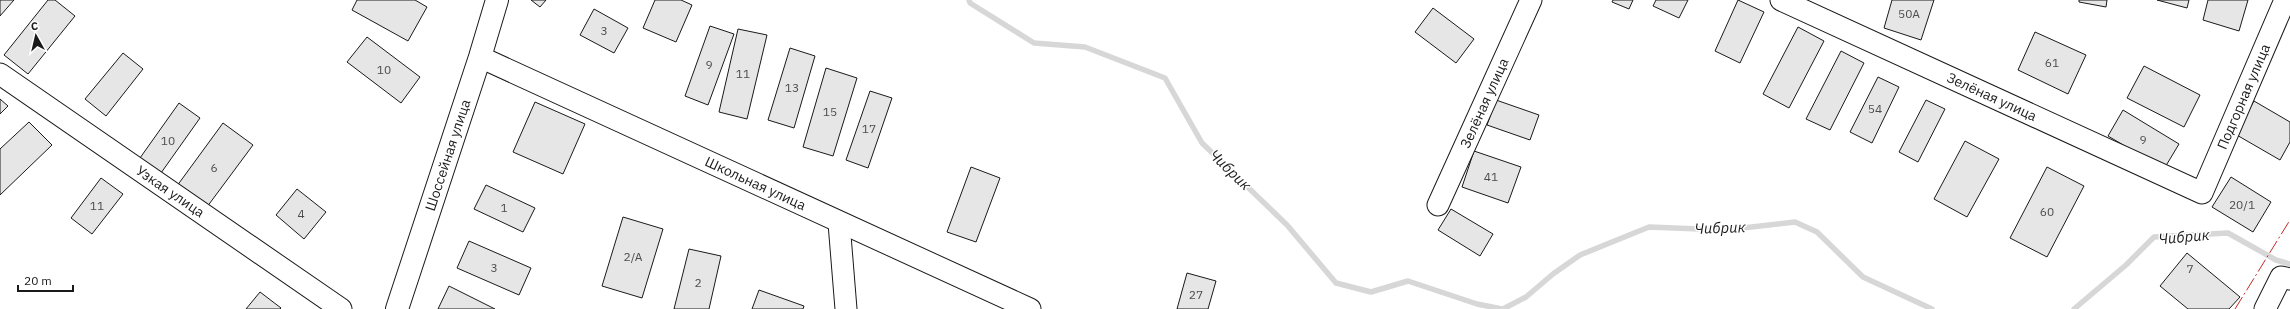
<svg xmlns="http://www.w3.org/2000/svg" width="2290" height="309" font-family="'IBM Plex Sans',sans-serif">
<rect width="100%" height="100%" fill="#fff"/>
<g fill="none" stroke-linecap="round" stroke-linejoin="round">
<path stroke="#d7d7d7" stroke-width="5.5" d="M 969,0 L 970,3 L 1034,43 L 1085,47 L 1165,78 L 1202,143 L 1287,225 L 1336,283 L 1371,292 L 1408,281 L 1477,304 L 1502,309
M 1503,309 L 1526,297 L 1553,274 L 1580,255 L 1649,227 L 1725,230 L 1795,222 L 1817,232 L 1863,277 L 1932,309
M 2074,309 L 2126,265 L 2154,237 L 2228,233 L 2276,260 L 2290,264"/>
</g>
<path fill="#e6e6e6" stroke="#1a1a1a" d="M 0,0 L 14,0 L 0,16 Z
M 48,0 L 55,0 L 75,16 L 28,74 L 4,55 Z
M 357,0 L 415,0 L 427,7 L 408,41 L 352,10 Z
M 531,0 L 546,0 L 540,7 Z
M 655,0 L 681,0 L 692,5 L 676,42 L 643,28 Z
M 1613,0 L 1633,0 L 1629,9 L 1612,2 Z
M 1656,0 L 1688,0 L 1679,18 L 1653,6 Z
M 1738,0 L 1764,12 L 1740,63 L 1715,51 Z
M 1892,0 L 1934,0 L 1921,40 L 1884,28 Z
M 2079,0 L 2107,0 L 2106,7 L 2079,2 Z
M 2157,0 L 2189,0 L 2187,8 Z
M 2208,0 L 2248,0 L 2239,31 L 2203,20 Z
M 1433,8 L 1474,39 L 1456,63 L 1415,32 Z
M 594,9 L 628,28 L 614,53 L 580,35 Z
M 710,26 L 734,34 L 708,105 L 685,96 Z
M 1798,27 L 1824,41 L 1789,108 L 1763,94 Z
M 738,29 L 767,35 L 747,119 L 719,112 Z
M 2035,32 L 2086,55 L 2068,94 L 2018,70 Z
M 367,37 L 420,77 L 401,103 L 347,62 Z
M 790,48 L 815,56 L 794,128 L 768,120 Z
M 1841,51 L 1864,63 L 1830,130 L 1806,119 Z
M 123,53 L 143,69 L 106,116 L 85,99 Z
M 2144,66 L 2200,95 L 2184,127 L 2127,98 Z
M 826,68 L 857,78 L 833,156 L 803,147 Z
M 1878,77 L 1899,87 L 1872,143 L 1850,132 Z
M 870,91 L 892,98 L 868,168 L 846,160 Z
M 0,99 L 8,106 L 0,114 Z
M 1496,100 L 1539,115 L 1530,140 L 1487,125 Z
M 1926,100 L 1945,109 L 1918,162 L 1899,152 Z
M 2254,101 L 2290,122 L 2290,142 L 2280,160 L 2235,134 Z
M 535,102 L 585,124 L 563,174 L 513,152 Z
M 179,103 L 200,118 L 156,180 L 135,165 Z
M 2123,110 L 2179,144 L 2164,169 L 2108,136 Z
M 29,122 L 52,145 L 0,195 L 0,149 Z
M 223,123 L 253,145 L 204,211 L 174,190 Z
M 1965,141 L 1999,159 L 1967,217 L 1934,199 Z
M 1474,151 L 1521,167 L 1508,203 L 1462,187 Z
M 971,167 L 1000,178 L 976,242 L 947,232 Z
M 2047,167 L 2084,186 L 2047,257 L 2010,238 Z
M 2231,177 L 2271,202 L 2253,232 L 2212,207 Z
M 101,178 L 123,194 L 92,234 L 71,218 Z
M 486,185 L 535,208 L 523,232 L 474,209 Z
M 297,189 L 326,212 L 304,239 L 276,215 Z
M 1451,209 L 1493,234 L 1480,256 L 1438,230 Z
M 623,217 L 663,229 L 642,298 L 602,286 Z
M 469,241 L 531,268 L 519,295 L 457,268 Z
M 689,249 L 721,256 L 709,309 L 674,309 Z
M 2187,253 L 2240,297 L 2229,309 L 2188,309 L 2160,286 Z
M 1187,273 L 1216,281 L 1208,309 L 1177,309 Z
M 449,286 L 495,309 L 438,309 Z
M 759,290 L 804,306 L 803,309 L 752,309 Z
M 260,292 L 281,308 L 280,309 L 246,309 Z"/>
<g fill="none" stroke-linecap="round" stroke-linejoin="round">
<g stroke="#1a1a1a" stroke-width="23">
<g id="minor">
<path id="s1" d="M 1781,0 L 2202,193 L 2285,0"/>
<path id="s2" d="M 480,57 L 1030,309"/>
<path id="s3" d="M 0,74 L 341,309"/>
<path id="s4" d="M 1438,205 L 1531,0"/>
<path d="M 839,223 L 846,309"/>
<path d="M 2265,309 L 2281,277 L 2290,279"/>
</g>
</g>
<g stroke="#1a1a1a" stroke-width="24">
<g id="major">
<path id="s5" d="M 397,309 L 480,57 L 497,0"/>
</g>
</g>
<use href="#minor" stroke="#fff" stroke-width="21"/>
<use href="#major" stroke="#fff" stroke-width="22"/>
<path stroke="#c62828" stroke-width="1" stroke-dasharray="14 3 2 3" stroke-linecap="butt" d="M 2235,309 L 2290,220"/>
</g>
<g text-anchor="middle" stroke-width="3" stroke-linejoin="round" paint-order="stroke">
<g font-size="12" fill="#4d4d4d">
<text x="1909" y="18">50А</text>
<text x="604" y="35">3</text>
<text x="2052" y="67">61</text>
<text x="709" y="69">9</text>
<text x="384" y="74">10</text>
<text x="743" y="78">11</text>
<text x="792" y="92">13</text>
<text x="1875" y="113">54</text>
<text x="830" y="116">15</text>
<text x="869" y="133">17</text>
<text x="2143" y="144">9</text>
<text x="168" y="145">10</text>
<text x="214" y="172">6</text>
<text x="1491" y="181">41</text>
<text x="2242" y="209">20/1</text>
<text x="97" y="210">11</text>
<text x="504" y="212">1</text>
<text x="2047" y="216">60</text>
<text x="301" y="218">4</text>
<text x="633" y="261">2/А</text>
<text x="494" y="272">3</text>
<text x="2190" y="273">7</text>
<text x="698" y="287">2</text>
<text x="1196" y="299">27</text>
</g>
<g font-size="14" fill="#1a1a1a" stroke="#fff">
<text dy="5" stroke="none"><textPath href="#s1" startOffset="232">Зелёная улица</textPath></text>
<text dy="5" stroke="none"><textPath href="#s1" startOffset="568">Подгорная улица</textPath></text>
<text dy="5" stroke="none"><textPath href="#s4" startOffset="112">Зелёная улица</textPath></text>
<text dy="5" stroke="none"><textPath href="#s5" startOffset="162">Шоссейная улица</textPath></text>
<text dy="5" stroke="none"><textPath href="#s2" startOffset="303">Школьная улица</textPath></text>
<text dy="5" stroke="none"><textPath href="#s3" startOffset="207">Узкая улица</textPath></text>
</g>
<g font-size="15" font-style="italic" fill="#1a1a1a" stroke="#fff">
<text transform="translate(1230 170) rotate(44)" y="5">Чибрик</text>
<text transform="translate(1720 228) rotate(-2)" y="5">Чибрик</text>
<text transform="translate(2184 237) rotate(-5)" y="5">Чибрик</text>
</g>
</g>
<g transform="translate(36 36) rotate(352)" stroke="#ffffff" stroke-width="3" paint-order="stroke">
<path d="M0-3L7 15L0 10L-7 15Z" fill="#1a1a1a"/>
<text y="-6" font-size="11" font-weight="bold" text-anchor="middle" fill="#1a1a1a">С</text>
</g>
<path d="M18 285v6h55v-6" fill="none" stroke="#1a1a1a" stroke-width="2"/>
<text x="24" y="285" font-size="12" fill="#1a1a1a" stroke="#ffffff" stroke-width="3" paint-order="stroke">20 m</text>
</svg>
